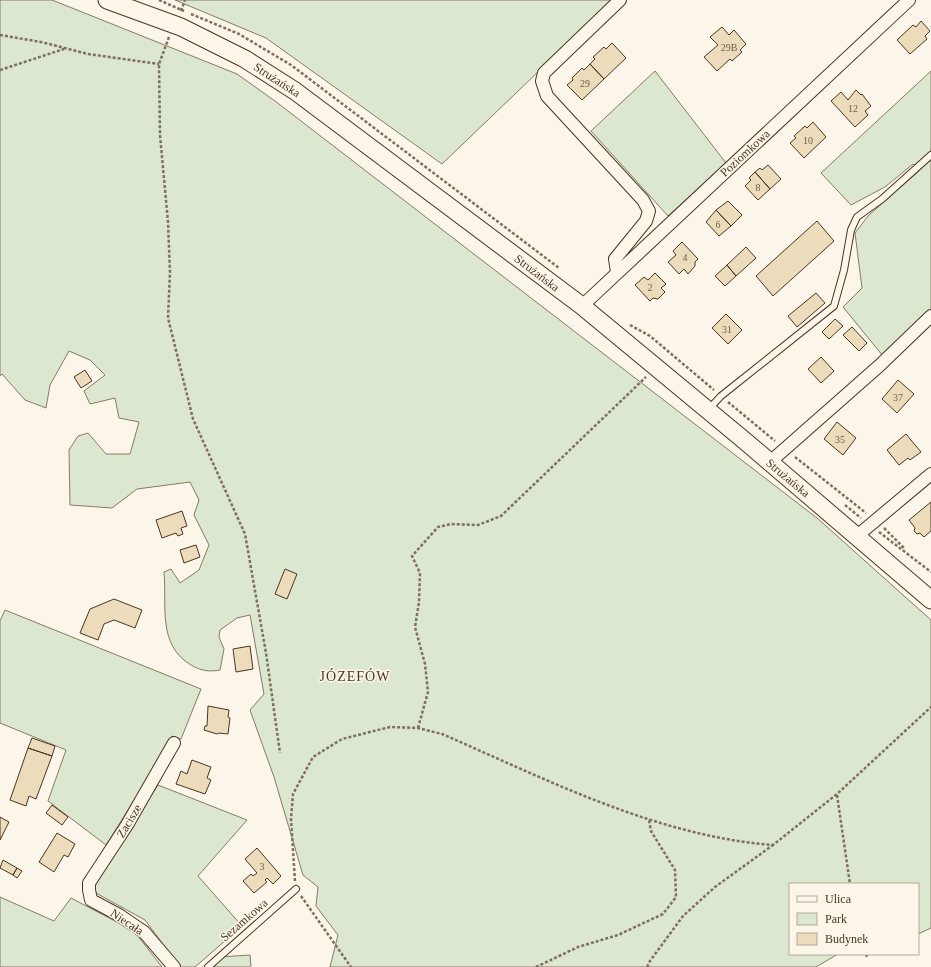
<svg xmlns="http://www.w3.org/2000/svg" width="931" height="967" font-family="'Times New Roman',serif">
<rect width="100%" height="100%" fill="#fbf6e9"/>
<path fill="#dce7d0" stroke="#887966" d="M 0,0 L 52,0 L 237,74 L 275,101 L 817,518 L 931,620 L 931,928 L 918,934 L 918,884 L 790,884 L 790,954 L 838,954 L 816,967 L 330,967 L 338,935 L 316,906 L 318,887 L 303,875 L 274,777 L 250,710 L 264,694 L 250,615 L 237,618 L 220,630 L 219,637 L 224,649 L 220,670 C 210,672 201,671 191,665 C 157,645 167,605 164,572 L 171,569 L 180,583 L 199,570 L 209,545 L 194,515 L 199,500 L 190,482 L 137,489 L 112,508 L 70,505 L 69,450 L 78,436 L 88,433 L 106,454 L 130,454 L 139,422 L 119,418 L 115,398 L 90,404 L 84,391 L 105,375 L 90,360 L 69,351 L 50,385 L 46,408 L 25,400 L 2,374 L 0,376 Z
M 175,0 L 613,0 L 442,164 L 266,38 Z
M 655,71 L 726,163 L 668,216 L 591,131 Z
M 931,71 L 931,309 L 883,356 L 843,307 L 862,288 L 855,233 L 868,216 L 920,170 L 913,164 L 885,187 L 851,205 L 821,173 Z
M 5,610 L 201,689 L 181,739 L 172,736 L 167,748 L 106,845 L 48,801 L 66,750 L 0,723 L 0,621 Z
M 158,785 L 247,820 L 198,876 L 242,926 L 195,967 L 180,967 L 145,920 L 96,893 L 94,884 Z
M 0,897 L 54,921 L 71,898 L 134,931 L 162,967 L 0,967 Z
M 250,955 L 251,966 L 249,967 L 206,967 L 219,957 Z"/>
<path fill="#ecdcbc" stroke="#4a3520" d="M 921,21 L 930,31 L 925,36 L 927,39 L 910,54 L 897,40 L 913,25 L 916,27 Z
M 722,27 L 729,35 L 734,30 L 746,44 L 740,50 L 742,52 L 732,61 L 730,59 L 717,71 L 704,57 L 718,45 L 710,37 Z
M 612,43 L 626,58 L 604,79 L 590,64 L 595,59 L 593,57 L 604,47 L 606,49 Z
M 590,64 L 604,79 L 582,100 L 567,85 L 573,80 L 572,78 L 582,68 L 584,70 Z
M 856,90 L 861,95 L 862,94 L 871,106 L 865,111 L 868,115 L 855,127 L 831,101 L 841,92 L 848,100 Z
M 813,122 L 826,137 L 804,158 L 790,143 L 796,138 L 794,136 L 805,126 L 807,128 Z
M 768,165 L 781,179 L 770,189 L 755,172 L 760,168 L 762,170 Z
M 755,172 L 770,189 L 758,200 L 745,186 L 751,180 L 749,178 Z
M 728,201 L 742,215 L 731,226 L 716,210 Z
M 716,210 L 731,226 L 719,236 L 706,222 Z
M 817,221 L 834,241 L 773,296 L 756,276 Z
M 682,242 L 698,259 L 695,262 L 695,266 L 688,274 L 684,269 L 679,274 L 668,262 L 676,255 L 673,251 Z
M 746,247 L 756,258 L 736,276 L 727,265 Z
M 727,265 L 736,276 L 725,286 L 715,276 Z
M 655,273 L 666,284 L 661,288 L 665,292 L 658,299 L 653,298 L 650,301 L 635,285 L 644,277 L 648,280 Z
M 816,293 L 825,303 L 797,327 L 788,316 Z
M 726,314 L 742,330 L 728,344 L 712,328 Z
M 835,319 L 843,326 L 829,339 L 822,332 Z
M 852,327 L 867,343 L 859,351 L 843,335 Z
M 821,357 L 834,371 L 821,383 L 808,369 Z
M 85,370 L 92,381 L 81,388 L 74,377 Z
M 898,380 L 914,394 L 897,413 L 882,399 Z
M 837,422 L 856,438 L 843,455 L 824,439 Z
M 906,434 L 921,452 L 910,460 L 908,458 L 899,465 L 887,450 Z
M 931,502 L 931,531 L 924,537 L 920,533 L 917,534 L 914,531 L 915,528 L 909,520 Z
M 182,511 L 187,526 L 181,528 L 183,534 L 178,536 L 176,533 L 162,538 L 156,520 Z
M 196,545 L 200,557 L 184,563 L 180,550 Z
M 285,569 L 297,574 L 287,599 L 275,594 Z
M 114,599 L 142,610 L 135,628 L 114,620 L 104,624 L 98,640 L 80,633 L 90,609 Z
M 250,646 L 253,669 L 236,672 L 233,649 Z
M 208,706 L 229,710 L 228,717 L 230,718 L 228,734 L 219,733 L 217,734 L 204,730 L 205,726 L 207,726 Z
M 32,738 L 55,746 L 52,756 L 28,748 Z
M 28,748 L 52,756 L 36,799 L 29,796 L 26,806 L 10,800 Z
M 192,760 L 211,767 L 207,778 L 211,780 L 205,794 L 176,784 L 181,771 L 187,774 Z
M 52,805 L 68,817 L 62,825 L 46,813 Z
M 0,817 L 9,822 L 0,840 Z
M 57,833 L 75,844 L 68,857 L 64,855 L 54,872 L 39,862 Z
M 257,848 L 281,876 L 273,884 L 267,878 L 265,880 L 267,882 L 254,893 L 243,881 L 251,874 L 253,876 L 257,873 L 245,859 Z
M 3,860 L 17,868 L 13,875 L 0,868 Z
M 17,868 L 22,871 L 17,878 L 13,875 Z"/>
<g fill="none" stroke-linecap="round" stroke-linejoin="round">
<g stroke="#4a3520" stroke-width="8">
<path id="service" d="M 708,410 L 721,396 L 834,306 L 844,270 L 851,230 L 857,217 L 882,199 L 931,155
M 208,967 L 296,889"/>
</g>
<g stroke="#4a3520" stroke-width="14">
<path id="minor" d="M 617,272 L 615,259 L 646,221 L 649,211 L 643,200 L 547,96 L 542,81 L 544,73 L 620,0
M 582,306 L 909,0
M 770,462 L 879,366 L 931,316
M 857,536 L 931,474
M 174,967 L 144,932 L 119,915 L 91,900 L 89,890 L 89,883 L 127,825 L 174,743"/>
</g>
<g stroke="#4a3520" stroke-width="19">
<path id="secondary" d="M 107,0 L 181,27 L 245,59 L 295,91 L 582,306 L 745,441 L 931,600"/>
</g>
<path stroke="#7f6f5c" stroke-width="2.5" stroke-dasharray="3 2" stroke-linecap="butt" d="M 159,0 L 184,11
M 181,11 L 185,0
M 191,14 L 239,34 L 291,65 L 559,268
M 0,35 L 41,42 L 88,54 L 159,64
M 169,37 L 159,64 L 160,135 L 168,222 L 170,273 L 168,318 L 193,419 L 245,534 L 266,653 L 280,753
M 0,70 L 64,49
M 630,325 L 650,336 L 714,390
M 728,402 L 775,441
M 795,457 L 866,513
M 845,505 L 861,518
M 884,528 L 904,548
M 879,532 L 931,572
M 418,728 L 428,692 L 425,664 L 415,627 L 419,602 L 420,573 L 412,556 L 438,527 L 451,524 L 478,525 L 501,516 L 646,377
M 837,795 L 850,884
M 295,881 L 291,819 L 293,794 L 313,757 L 342,739 L 390,727 L 418,728 L 442,734 C 548,780 656,836 773,845 L 837,794 L 931,707
M 301,896 L 351,967
M 866,954 L 867,957
M 536,967 L 578,947 L 618,935 L 663,914 L 676,897 L 675,870 L 651,831 L 649,820
M 647,967 L 650,961 L 683,916 L 715,887 L 773,845"/>
<use href="#service" stroke="#fbf6e9" stroke-width="6"/>
<use href="#minor" stroke="#fbf6e9" stroke-width="12"/>
<use href="#secondary" stroke="#fbf6e9" stroke-width="17"/>
</g>
<g text-anchor="middle" stroke-width="3" stroke-linejoin="round" paint-order="stroke">
<g font-size="10" fill="#725f47">
<text x="729" y="51">29B</text>
<text x="585" y="87">29</text>
<text x="853" y="112">12</text>
<text x="808" y="144">10</text>
<text x="758" y="191">8</text>
<text x="718" y="228">6</text>
<text x="685" y="261">4</text>
<text x="650" y="291">2</text>
<text x="727" y="333">31</text>
<text x="898" y="401">37</text>
<text x="840" y="443">35</text>
<text x="262" y="870">3</text>
</g>
<g font-size="12" fill="#4a3520" stroke="#fbf6e9">
<text transform="translate(277 80) rotate(33)" y="4">Strużańska</text>
<text transform="translate(745 153) rotate(-43)" y="4">Poziomkowa</text>
<text transform="translate(537 273) rotate(37)" y="4">Strużańska</text>
<text transform="translate(788 478) rotate(40)" y="4">Strużańska</text>
<text transform="translate(129 821) rotate(-59)" y="4">Zacisze</text>
<text transform="translate(244 920) rotate(-41)" y="4">Sezamkowa</text>
<text transform="translate(127 922) rotate(34)" y="4">Niecała</text>
</g>
<g font-size="14" letter-spacing="1" fill="#4a3520" stroke="#fbf6e9">
<text x="355" y="681">JÓZEFÓW</text>
</g>
</g>
<rect x="789" y="883" width="130" height="72" fill="#fbf6e9" stroke="#b4a999"/>
<rect x="797" y="896" width="20" height="6" fill="#fbf6e9" stroke="#b4a999"/>
<text x="825" y="903" font-size="12" fill="#4a3520">Ulica</text>
<rect x="797" y="913" width="20" height="12" fill="#dce7d0" stroke="#b4a999"/>
<text x="825" y="923" font-size="12" fill="#4a3520">Park</text>
<rect x="797" y="933" width="20" height="12" fill="#ecdcbc" stroke="#b4a999"/>
<text x="825" y="943" font-size="12" fill="#4a3520">Budynek</text>
</svg>
